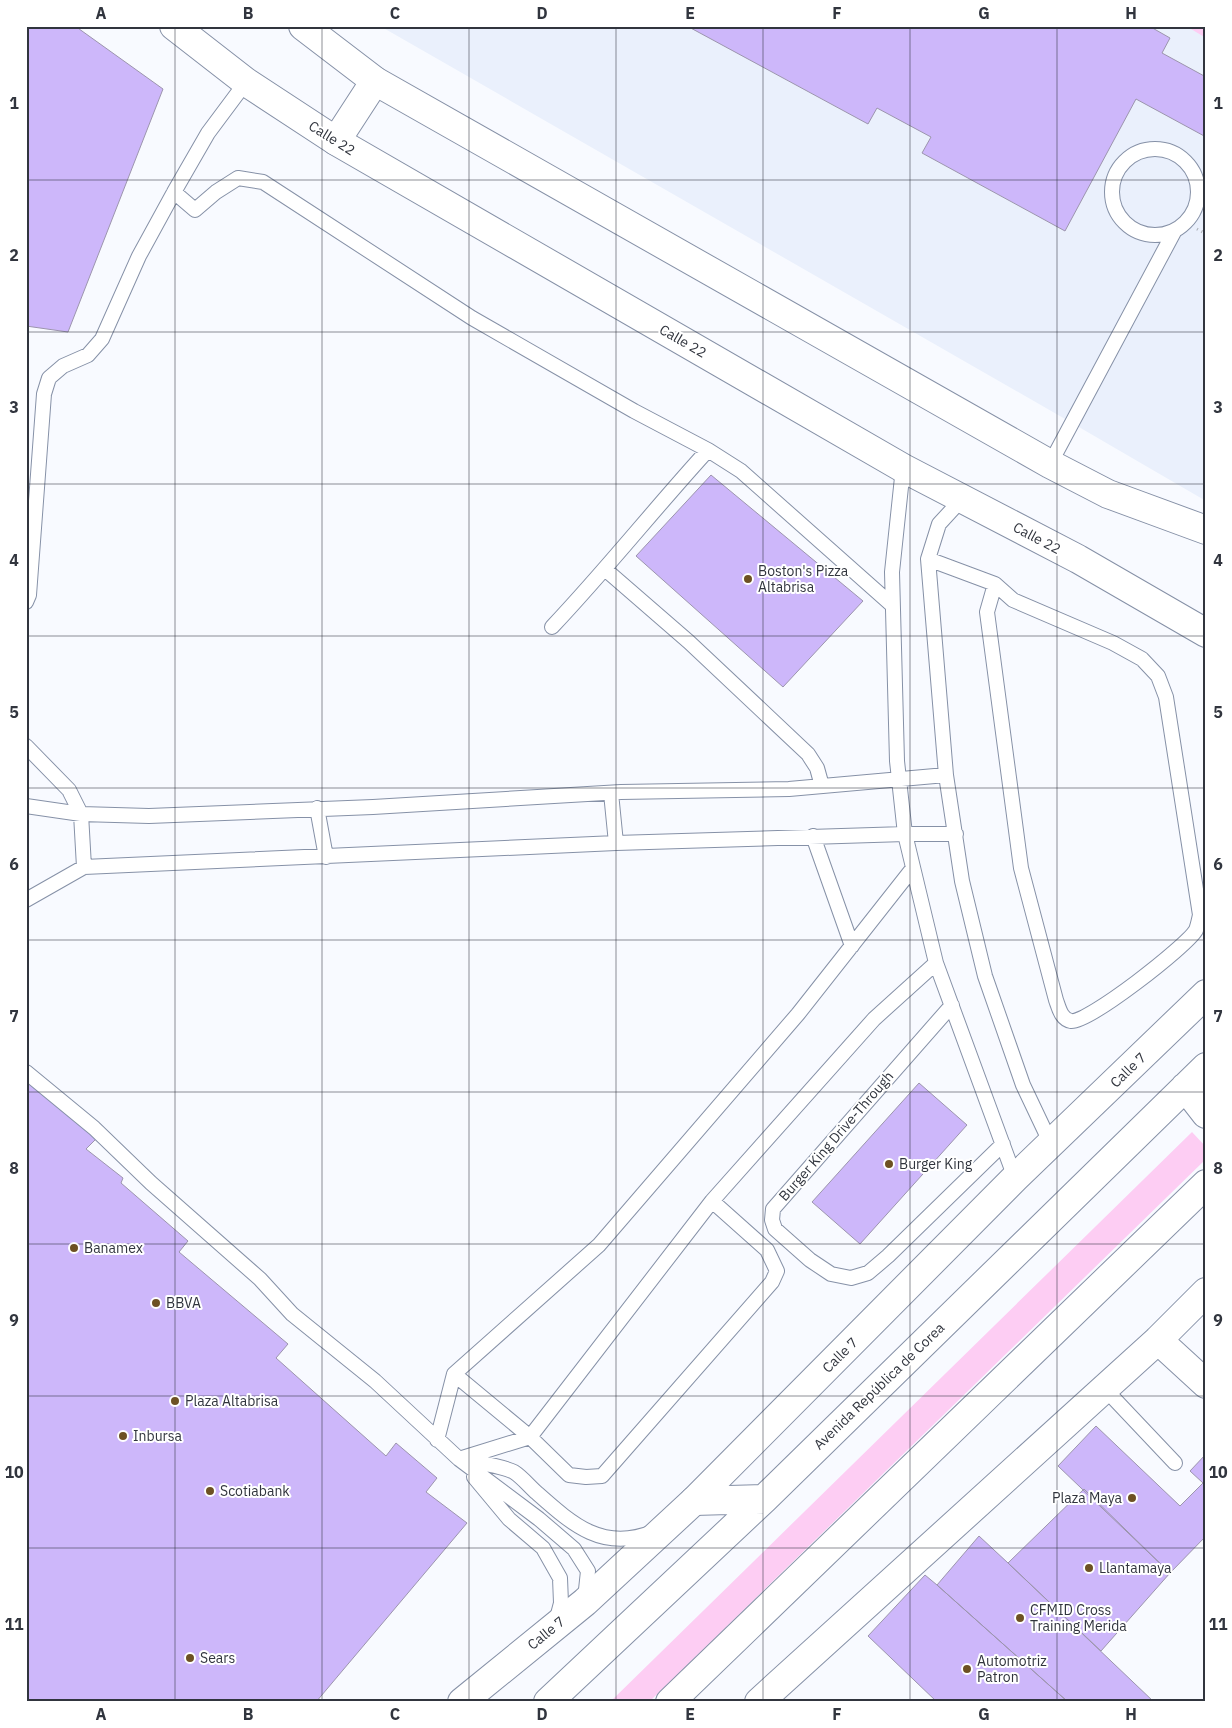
<svg xmlns="http://www.w3.org/2000/svg" width="1232" height="1728" font-family="'IBM Plex Sans',sans-serif">
<rect width="100%" height="100%" fill="#f8faff"/>
<path fill="#eaf0fc" d="M 380,26 L 1206,26 L 1206,501 L 1072,423 Z"/>
<path fill="#fdcdf3" d="M 1186,26 L 1206,26 L 1206,38 Z
M 1192,1132 L 1206,1147 L 1206,1159 L 649,1702 L 610,1702 Z"/>
<path fill="#cdb7fa" stroke="#9c95ad" d="M 26,26 L 75,26 L 163,89 L 68,332 L 26,326 Z
M 687,26 L 1149,26 L 1170,38 L 1162,53 L 1206,77 L 1206,137 L 1136,99 L 1065,231 L 922,153 L 931,137 L 877,108 L 868,124 Z
M 711,475 L 863,601 L 783,687 L 636,556 Z
M 26,1073 L 98,1137 L 86,1149 L 123,1178 L 121,1183 L 188,1241 L 179,1252 L 288,1344 L 276,1358 L 386,1456 L 396,1443 L 437,1478 L 426,1492 L 467,1523 L 316,1702 L 26,1702 Z
M 919,1083 L 967,1125 L 860,1244 L 812,1202 Z
M 1096,1426 L 1180,1506 L 1203,1483 L 1190,1471 L 1206,1454 L 1206,1536 L 1170,1573 L 1058,1466 Z
M 1084,1489 L 1170,1573 L 1101,1651 L 1008,1563 Z
M 979,1536 L 1008,1563 L 1154,1702 L 1068,1702 L 937,1585 Z
M 925,1575 L 937,1585 L 1068,1702 L 937,1702 L 868,1636 Z"/>
<g fill="none" stroke-linecap="round" stroke-linejoin="round">
<g stroke="#8691a7" stroke-width="16">
<path id="service" d="M1112 192a43 43 0 1 1 86 0a43 43 0 1 1-86 0Z
M 174,192 L 195,210 L 216,192 L 238,178 L 263,182 L 472,318 L 634,411 L 708,450 L 741,471 L 892,605
M 1050,464 L 1174,232
M 903,468 L 892,572 L 897,761 L 905,834 L 936,963 L 1015,1178
M 962,499 L 939,524 L 928,559 L 946,775 L 962,881 L 985,976 L 1023,1085 L 1051,1144
M 928,559 L 995,584 L 1013,600 L 1113,643 L 1142,659 L 1158,676 L 1166,697 L 1200,915 C 1199,919 1198,925 1196,930 C 1187,946 1087,1024 1071,1021 C 1061,1019 1059,1008 1056,1000 L 1021,868 L 987,612 L 995,584
M 606,570 L 689,642 L 808,754 L 817,768 L 822,786
M 26,602 L 29,595 L 44,394 L 49,378 L 63,366 L 88,355 L 102,339 L 139,256 L 174,192 L 208,133 L 246,82
M 552,627 C 606,570 655,508 708,450
M 26,746 L 69,790 L 81,814 L 84,867
M 611,793 L 616,843
M 26,806 L 81,814 L 149,816 L 373,807 L 621,792 L 789,789 L 946,775
M 317,808 L 326,857
M 813,836 L 852,946
M 26,900 L 84,867 L 616,843 L 905,834 L 956,834
M 952,1005 L 773,1209 L 772,1220 L 775,1229 L 810,1260 L 831,1274 L 851,1278 L 868,1273 L 888,1256 L 1003,1144
M 26,1072 L 94,1128 L 151,1183 L 260,1279 L 292,1314 L 375,1381 L 459,1459 L 539,1519 L 574,1549 L 588,1571 L 585,1599
M 454,1374 L 530,1437 L 569,1475 L 586,1477 L 602,1476 L 772,1282 L 777,1271 L 767,1250 L 712,1201
M 1104,1388 L 1175,1463
M 437,1440 L 454,1374 L 599,1245 L 798,1014 L 913,868
M 459,1459 L 530,1437 L 712,1201 L 874,1019 L 936,963
M 465,1460 C 478,1463 503,1466 514,1472 C 522,1477 530,1487 537,1493 C 573,1525 603,1552 653,1532
M 474,1477 L 509,1519 L 543,1548 L 560,1578 L 561,1603 L 556,1622"/>
</g>
<g stroke="#8691a7" stroke-width="30">
<path id="minor" d="M 336,141 L 375,81
M 1158,1340 L 1206,1384
M 462,1702 L 585,1602 L 694,1501 L 1015,1178 L 1206,994
M 759,1702 L 1158,1340 L 1206,1292"/>
</g>
<g stroke="#8691a7" stroke-width="30">
<path id="tertiary" d="M 174,26 L 246,82 L 336,141 L 903,468 L 1078,559 L 1206,633
M 303,26 L 375,81 L 1050,464 L 1108,494 L 1206,530"/>
</g>
<g stroke="#8691a7" stroke-width="30">
<path id="secondary" d="M 1185,1087 L 1206,1114
M 694,1501 L 764,1499
M 548,1702 L 764,1499 L 1206,1067
M 670,1702 L 1206,1184"/>
</g>
<path stroke="#acafb5" stroke-width="3" stroke-dasharray="1 4" stroke-linecap="butt" d="M 1197,229 L 1206,234"/>
<use href="#service" stroke="#fff" stroke-width="14"/>
<use href="#minor" stroke="#fff" stroke-width="28"/>
<use href="#tertiary" stroke="#fff" stroke-width="28"/>
<use href="#secondary" stroke="#fff" stroke-width="28"/>
</g>
<path fill="none" stroke="#31353e" stroke-width="1" stroke-opacity="0.55" d="M 175,26 L 175,1702M 322,26 L 322,1702M 469,26 L 469,1702M 616,26 L 616,1702M 763,26 L 763,1702M 910,26 L 910,1702M 1057,26 L 1057,1702M 26,180 L 1206,180M 26,332 L 1206,332M 26,484 L 1206,484M 26,636 L 1206,636M 26,788 L 1206,788M 26,940 L 1206,940M 26,1092 L 1206,1092M 26,1244 L 1206,1244M 26,1396 L 1206,1396M 26,1548 L 1206,1548"/>
<g fill="#6d5123" stroke="#fff" stroke-width="2">
<circle cx="748" cy="579" r="5"/>
<circle cx="889" cy="1164" r="5"/>
<circle cx="74" cy="1248" r="5"/>
<circle cx="156" cy="1303" r="5"/>
<circle cx="175" cy="1401" r="5"/>
<circle cx="123" cy="1436" r="5"/>
<circle cx="210" cy="1491" r="5"/>
<circle cx="1132" cy="1498" r="5"/>
<circle cx="1089" cy="1568" r="5"/>
<circle cx="1020" cy="1618" r="5"/>
<circle cx="190" cy="1658" r="5"/>
<circle cx="967" cy="1669" r="5"/>
</g>
<g text-anchor="middle" stroke-width="4" stroke-linejoin="round" paint-order="stroke">
<g font-size="14" fill="#31353e" stroke="#fff">
<text transform="translate(332 138) rotate(32)" y="5">Calle 22</text>
<text transform="translate(683 341) rotate(30)" y="5">Calle 22</text>
<text transform="translate(1037 538) rotate(28)" y="5">Calle 22</text>
<text transform="translate(1128 1070) rotate(-44)" y="5">Calle 7</text>
<text transform="translate(836 1136) rotate(-49)" y="5">Burger King Drive-Through</text>
<text transform="translate(840 1355) rotate(-45)" y="5">Calle 7</text>
<text transform="translate(879 1386) rotate(-44)" y="5">Avenida República de Corea</text>
<text transform="translate(546 1633) rotate(-39)" y="5">Calle 7</text>
</g>
<g font-size="14" fill="#31353e" stroke="#fff" text-anchor="start">
<text x="758" y="576">Boston's Pizza<tspan x="758" dy="16">Altabrisa</tspan></text>
<text x="899" y="1169">Burger King</text>
<text x="84" y="1253">Banamex</text>
<text x="166" y="1308">BBVA</text>
<text x="185" y="1406">Plaza Altabrisa</text>
<text x="133" y="1441">Inbursa</text>
<text x="220" y="1496">Scotiabank</text>
<text x="1122" y="1503" text-anchor="end">Plaza Maya</text>
<text x="1099" y="1573">Llantamaya</text>
<text x="1030" y="1615">CFMID Cross<tspan x="1030" dy="16">Training Merida</tspan></text>
<text x="200" y="1663">Sears</text>
<text x="977" y="1666">Automotriz<tspan x="977" dy="16">Patron</tspan></text>
</g>
</g>
<rect width="1232" height="1728" fill="none" stroke="#ffffff" stroke-width="55"/>
<rect x="28" y="28" width="1176" height="1672" fill="none" stroke="#31353e" stroke-width="2"/>
<g font-size="16" text-anchor="middle" font-weight="bold" fill="#31353e">
<text x="101" y="19">A</text>
<text x="248" y="19">B</text>
<text x="395" y="19">C</text>
<text x="542" y="19">D</text>
<text x="690" y="19">E</text>
<text x="837" y="19">F</text>
<text x="984" y="19">G</text>
<text x="1131" y="19">H</text>
<text x="14" y="109">1</text>
<text x="1218" y="109">1</text>
<text x="14" y="261">2</text>
<text x="1218" y="261">2</text>
<text x="14" y="413">3</text>
<text x="1218" y="413">3</text>
<text x="14" y="566">4</text>
<text x="1218" y="566">4</text>
<text x="14" y="718">5</text>
<text x="1218" y="718">5</text>
<text x="14" y="870">6</text>
<text x="1218" y="870">6</text>
<text x="14" y="1022">7</text>
<text x="1218" y="1022">7</text>
<text x="14" y="1174">8</text>
<text x="1218" y="1174">8</text>
<text x="14" y="1326">9</text>
<text x="1218" y="1326">9</text>
<text x="14" y="1478">10</text>
<text x="1218" y="1478">10</text>
<text x="14" y="1630">11</text>
<text x="1218" y="1630">11</text>
<text x="101" y="1720">A</text>
<text x="248" y="1720">B</text>
<text x="395" y="1720">C</text>
<text x="542" y="1720">D</text>
<text x="690" y="1720">E</text>
<text x="837" y="1720">F</text>
<text x="984" y="1720">G</text>
<text x="1131" y="1720">H</text>
</g>
</svg>
